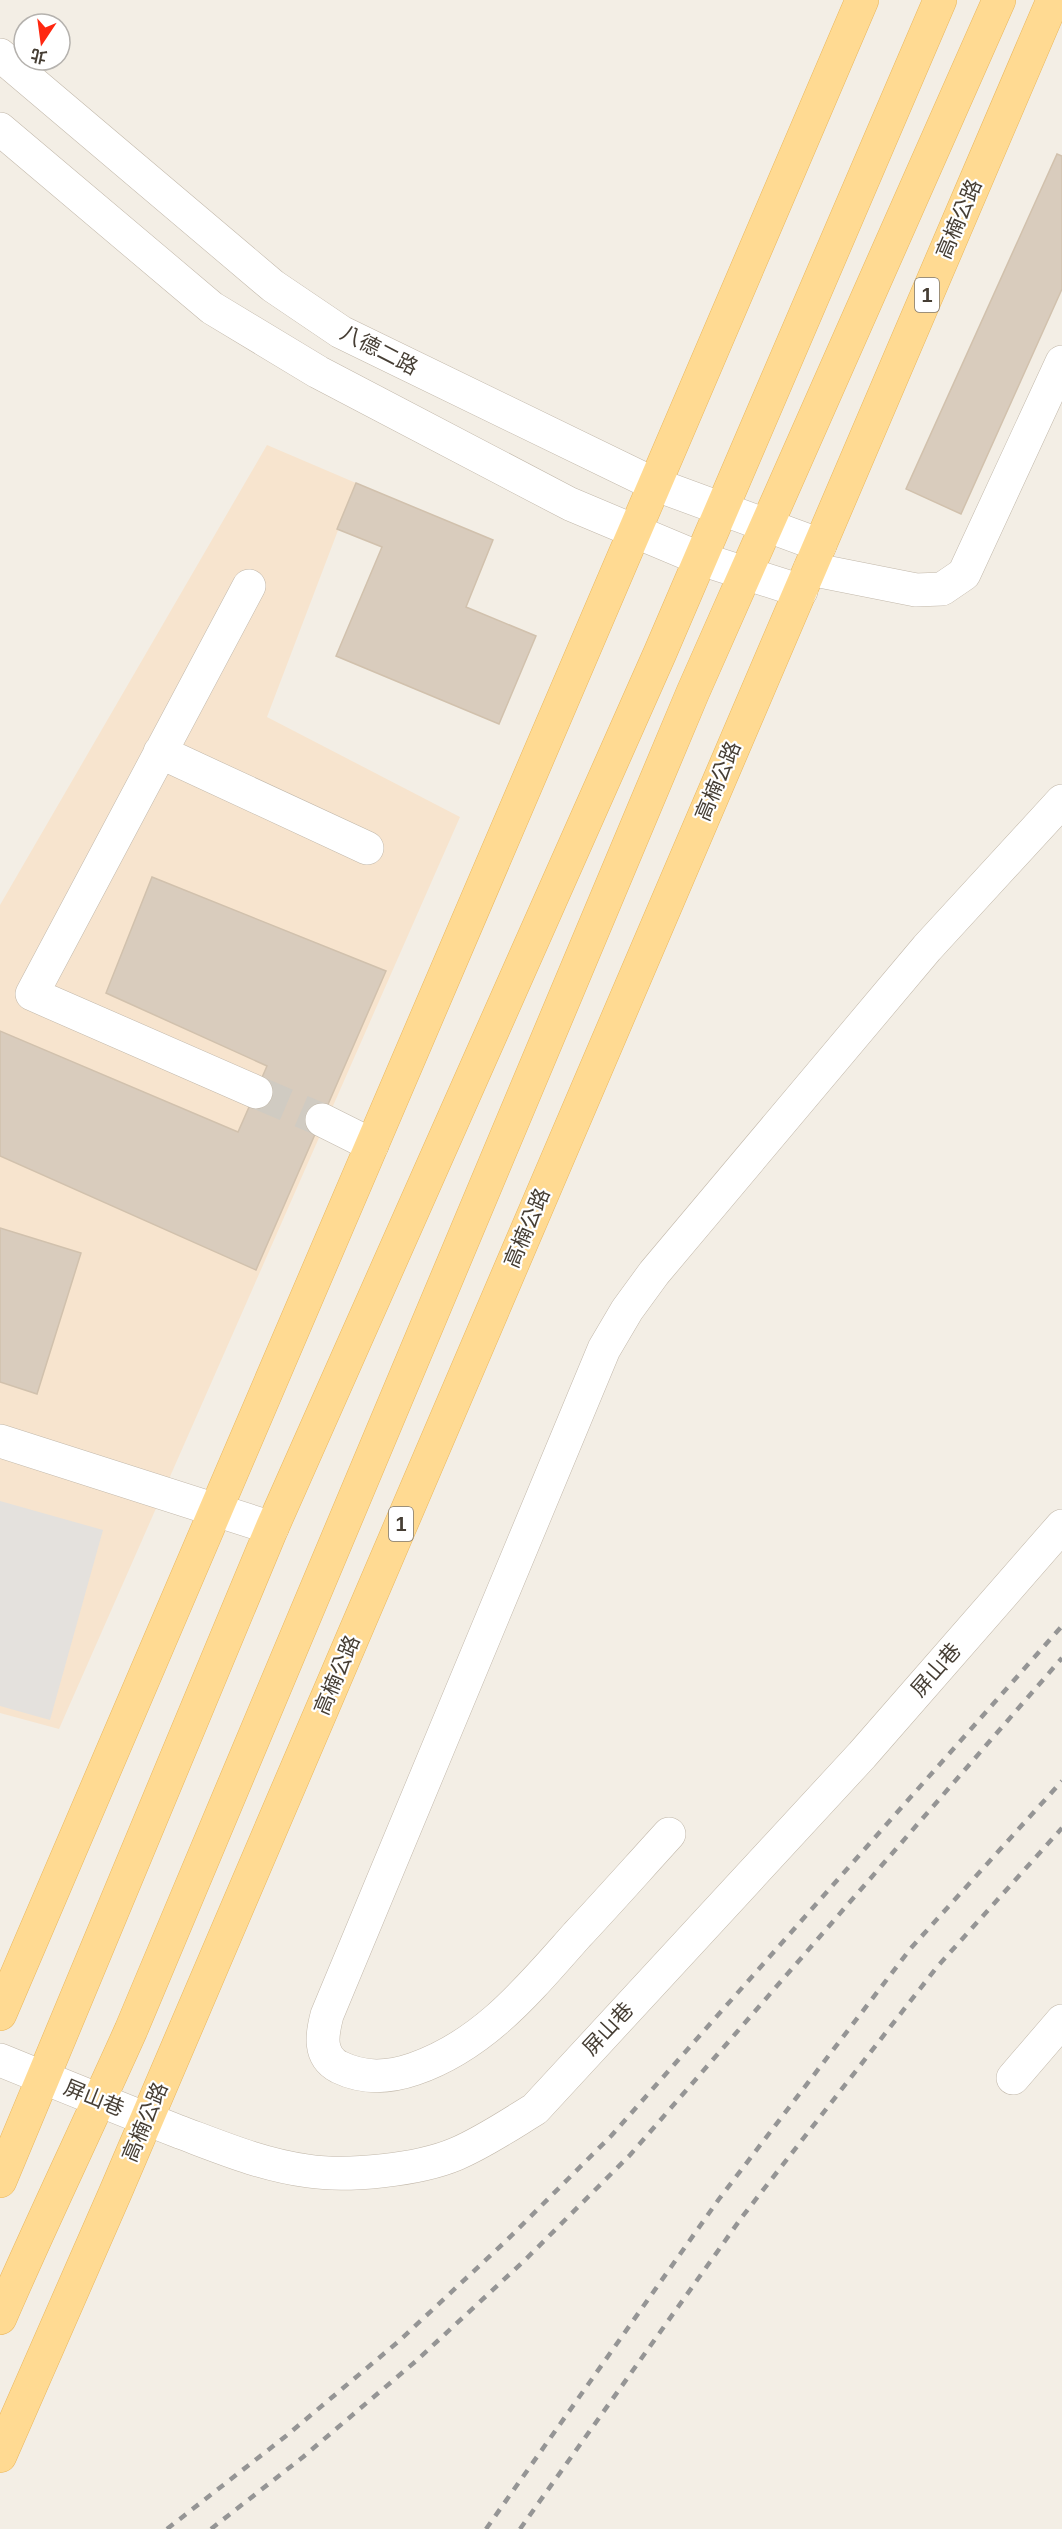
<svg xmlns="http://www.w3.org/2000/svg" width="1062" height="2529" font-family="Arial,'Noto Sans TC',sans-serif">
<rect width="100%" height="100%" fill="#f3eee5"/>
<path fill="#f7e4ce" d="M 267,445 L 356,483 L 267,717 L 460,817 L 59,1729 L 0,1713 L 0,905 Z"/>
<path fill="#e4e1dd" d="M 0,1501 L 103,1530 L 50,1720 L 0,1706 Z"/>
<path fill="#d9ccbd" stroke="#d1c1ad" stroke-width="1.5" d="M 1057,154 L 1062,156 L 1062,289 L 961,514 L 906,489 Z
M 356,483 L 493,540 L 466,607 L 536,636 L 499,724 L 336,656 L 382,547 L 337,529 Z
M 152,877 L 386,971 L 256,1270 L 0,1156 L 0,1031 L 238,1132 L 267,1066 L 106,993 Z
M 0,1228 L 81,1253 L 37,1394 L 0,1382 Z"/>
<g fill="none" stroke-linecap="round" stroke-linejoin="round">
<path stroke="#d0cbc2" stroke-width="33" stroke-dasharray="33 16" stroke-linecap="butt" d="M 256,1092 L 322,1120"/>
<g stroke="#c2b8aa" stroke-width="34">
<path id="minor" d="M 0,55 L 273,286 L 341,332 L 654,484 L 820,545
M 0,129 L 212,308 L 318,372 L 570,504 L 701,559 L 801,591
M 810,569 L 916,590 L 942,589 L 964,574 L 1062,362
M 249,586 L 32,994 L 256,1092
M 160,752 L 367,848
M 322,1120 L 372,1145
M 0,1441 L 272,1528
M 669,1834 C 638,1868 608,1902 577,1935 C 529,1989 484,2045 414,2069 C 388,2078 364,2079 339,2067 C 318,2056 322,2034 327,2015 L 604,1349 L 627,1310 L 654,1273 L 927,948 L 1062,801
M 0,2060 C 59,2084 118,2108 177,2131 C 220,2147 262,2165 308,2171 C 348,2177 418,2170 456,2154 C 484,2142 509,2125 535,2109 L 862,1755 L 1062,1526
M 1013,2078 L 1062,2021"/>
</g>
<g stroke="#eab75c" stroke-width="34">
<path id="major" d="M 0,2014 L 862,0
M 0,2181 L 272,1528 L 660,653 L 940,0
M 0,2318 C 42,2221 88,2126 131,2030 L 693,692 L 999,0
M 0,2456 L 116,2191 L 1053,0"/>
</g>
<use href="#minor" stroke="#fff" stroke-width="33"/>
<use href="#major" stroke="#ffda92" stroke-width="33"/>
<path stroke="#959595" stroke-width="4.5" stroke-dasharray="8 8" stroke-linecap="butt" d="M 167,2529 L 286,2436 L 399,2341 L 506,2241 L 611,2136 L 1062,1626
M 211,2529 L 303,2457 L 416,2361 L 525,2260 L 630,2155 L 1062,1658
M 486,2529 L 719,2199 L 911,1948 L 1062,1781
M 520,2529 L 742,2217 L 937,1967 L 1062,1828"/>
</g>
<g text-anchor="middle" stroke-width="4.5" stroke-linejoin="round" paint-order="stroke">
<g fill="#fff" stroke="#7e7871" stroke-width="1.5">
<rect x="915" y="278" width="24" height="34" rx="4.5"/>
<rect x="389" y="1507" width="24" height="34" rx="4.5"/>
</g>
<g font-size="20" font-weight="bold" fill="#463e34">
<text x="927" y="302">1</text>
<text x="401" y="1531">1</text>
</g>
<g font-size="21" fill="#463e34" stroke="#fff">
<text transform="translate(959 219) rotate(-67)" y="7">高楠公路</text>
<text transform="translate(379 350) rotate(27)" y="7">八德二路</text>
<text transform="translate(718 781) rotate(-67)" y="7">高楠公路</text>
<text transform="translate(527 1228) rotate(-67)" y="7">高楠公路</text>
<text transform="translate(936 1670) rotate(-49)" y="7">屏山巷</text>
<text transform="translate(337 1675) rotate(-67)" y="7">高楠公路</text>
<text transform="translate(608 2029) rotate(-47)" y="7">屏山巷</text>
<text transform="translate(94 2098) rotate(22)" y="7">屏山巷</text>
<text transform="translate(145 2122) rotate(-67)" y="7">高楠公路</text>
</g>
</g>
<g transform="translate(42 42) rotate(193)"><circle r="28" fill="#ffffff" stroke="#b5b2ae" stroke-width="1.5"/>
<path d="M0-4.5L10 22L0 15L-10 22Z" fill="#ff2710"/>
<text y="-9" font-size="16" font-weight="bold" text-anchor="middle" fill="#463e34">北</text>
</g>
</svg>
